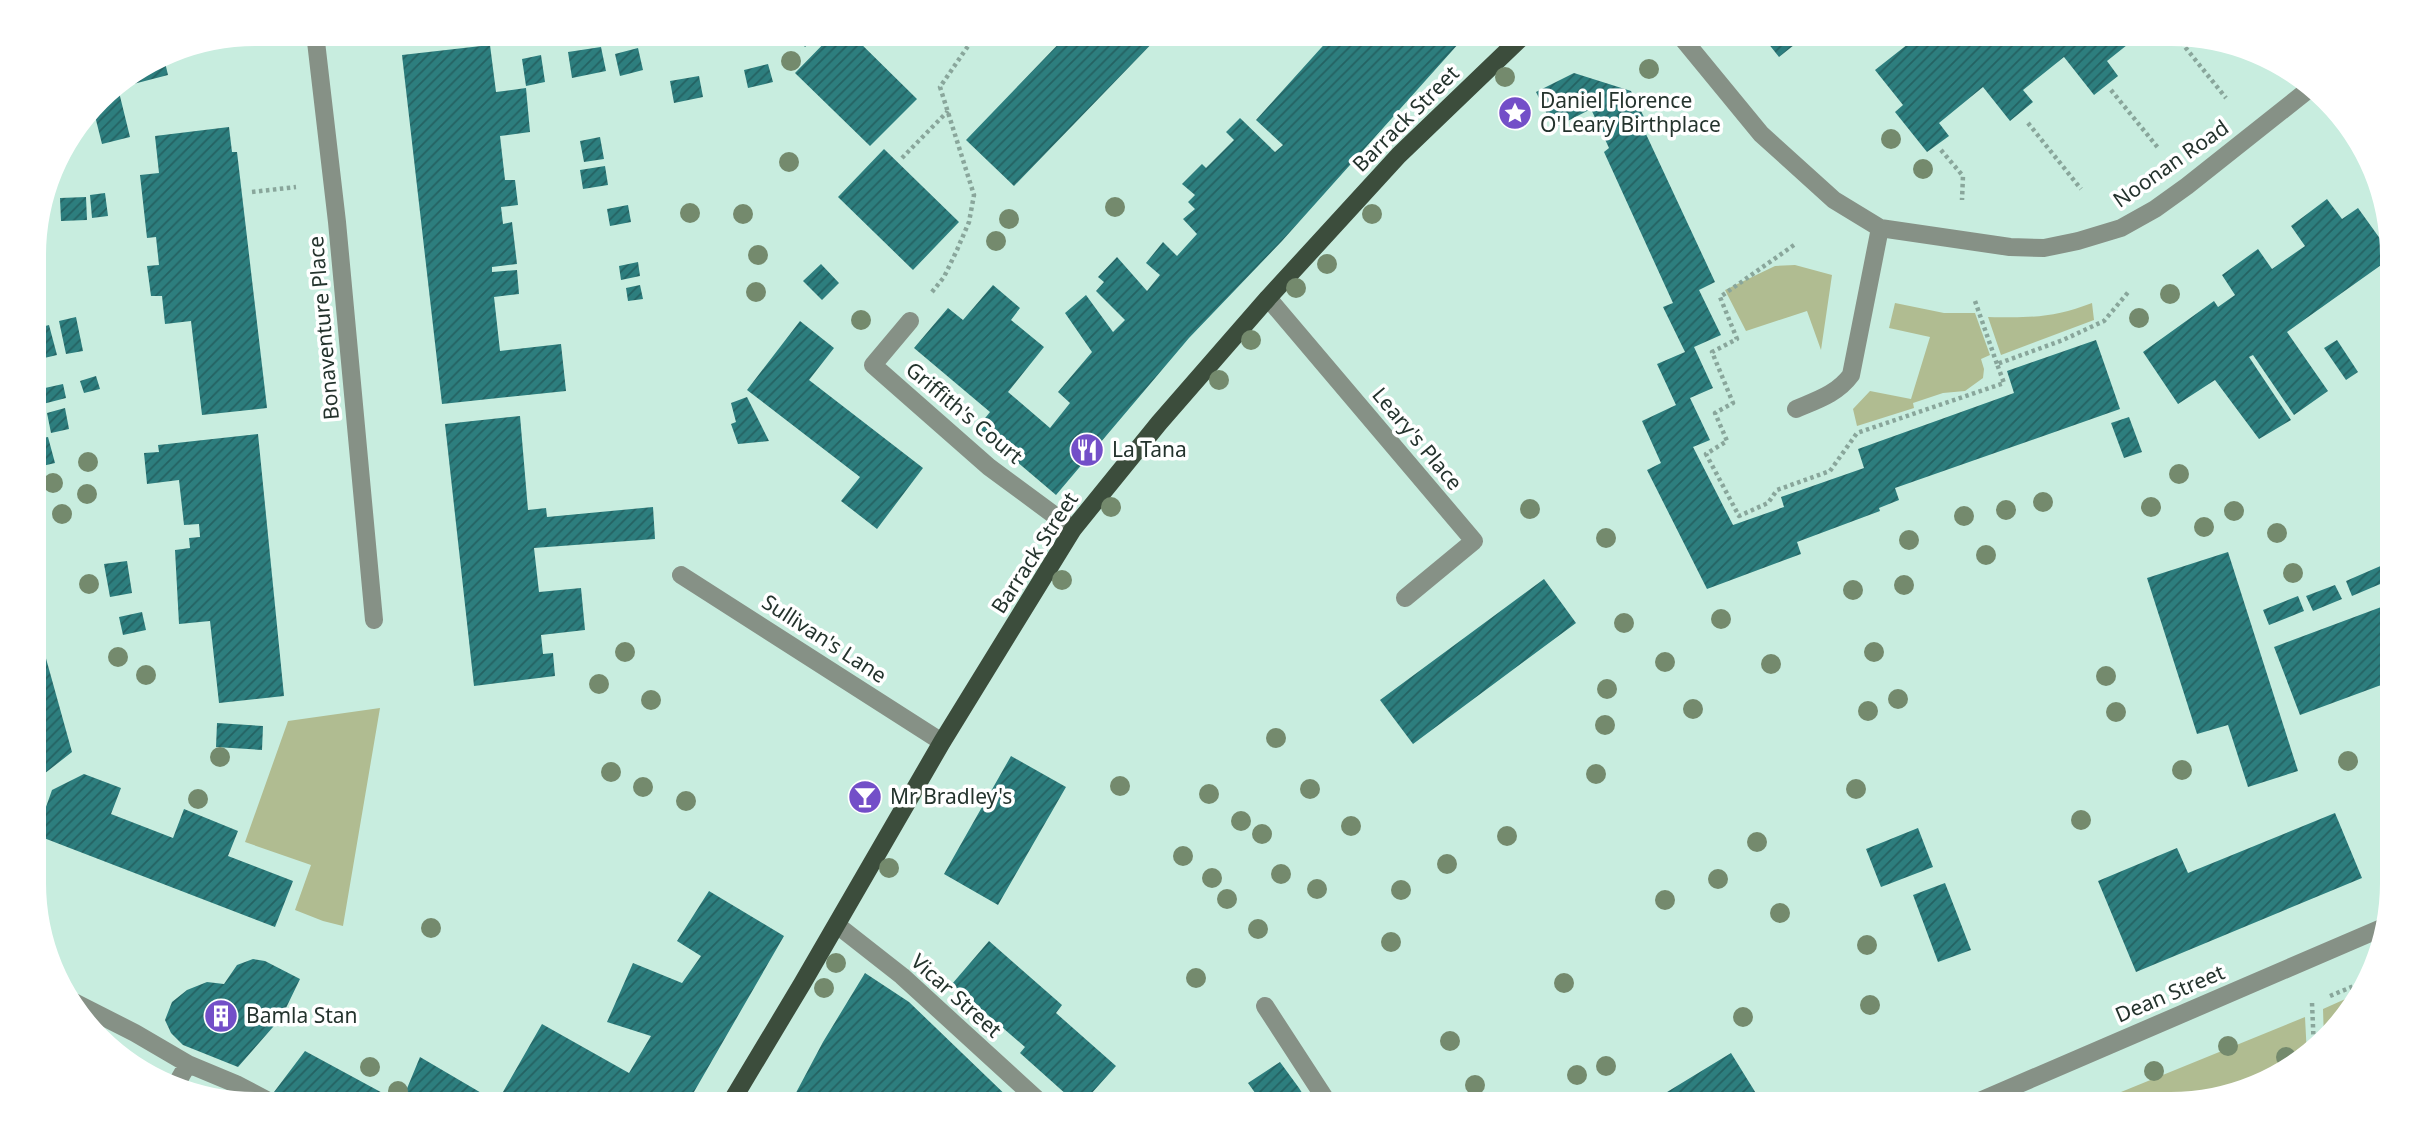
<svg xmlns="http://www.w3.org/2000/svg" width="2426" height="1137" font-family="'Noto Sans',sans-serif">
<defs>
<pattern id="building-hatch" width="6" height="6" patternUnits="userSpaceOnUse" patternTransform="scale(1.75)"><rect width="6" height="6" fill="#2d7e7e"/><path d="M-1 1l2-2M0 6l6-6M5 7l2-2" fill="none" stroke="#246262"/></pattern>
</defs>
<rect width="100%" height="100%" fill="#c8eddf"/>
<path fill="#b0bc91" d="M 1795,265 L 1832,275 L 1821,350 L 1807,311 L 1746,331 L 1725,290 L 1775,266 Z
M 1895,303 L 1944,313 L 1975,313 L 1990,355 L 1981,359 L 1984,369 L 1983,378 L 1965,391 L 1943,393 L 1913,403 L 1914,408 L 1857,426 L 1853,409 L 1870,391 L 1911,399 L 1930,337 L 1889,328 Z
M 2092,303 L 2094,320 L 2001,355 L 1988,317 C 2029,318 2053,318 2092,303 Z
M 380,708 L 343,926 L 323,921 L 295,910 L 311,865 L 245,842 L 288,721 Z
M 2361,992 L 2338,1028 L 2324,1040 L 2323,1009 Z
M 2305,1017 L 2307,1056 L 2295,1066 L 2185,1103 L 2094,1103 Z"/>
<path fill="url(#building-hatch)" d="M 445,33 L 477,33 L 478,37 L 448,45 Z
M 794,33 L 820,33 L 805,47 Z
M 834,33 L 850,33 L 917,99 L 870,146 L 795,73 Z
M 1069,33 L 1162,33 L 1014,186 L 966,140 Z
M 1325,33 L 1468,33 L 1282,241 L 1189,338 L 1056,495 L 977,428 L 990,412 L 914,348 L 948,308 L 963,320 L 993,285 L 1020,308 L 1011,320 L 1044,347 L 1008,392 L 1050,428 L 1070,403 L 1058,392 L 1092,352 L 1065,313 L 1086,295 L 1113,332 L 1125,320 L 1096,291 L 1104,282 L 1098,277 L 1117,257 L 1147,291 L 1160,275 L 1146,263 L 1163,242 L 1177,256 L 1197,234 L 1183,219 L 1195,209 L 1188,202 L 1195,195 L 1182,184 L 1202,164 L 1206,168 L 1234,140 L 1226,132 L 1240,118 L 1275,152 L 1283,145 L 1256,120 L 1330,38 Z
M 1760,33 L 1809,33 L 1779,57 Z
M 1922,33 L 1958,33 L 1963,39 L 1971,33 L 2142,33 L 2107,61 L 2118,76 L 2094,95 L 2064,57 L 2023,90 L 2033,102 L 2010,121 L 1983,87 L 1939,123 L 1949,136 L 1927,152 L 1895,112 L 1903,105 L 1875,70 Z
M 2156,33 L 2171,33 L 2176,34 L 2164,44 Z
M 490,45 L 496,92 L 526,88 L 530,132 L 500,136 L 505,180 L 515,180 L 518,205 L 501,207 L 503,224 L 512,222 L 517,264 L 492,267 L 492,272 L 517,270 L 519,294 L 494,297 L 500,351 L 561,344 L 566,391 L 442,404 L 402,55 Z
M 601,47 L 606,71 L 572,78 L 568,52 Z
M 638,48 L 643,70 L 620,76 L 615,54 Z
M 163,54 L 168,75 L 118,88 L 130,137 L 102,144 L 93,108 L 108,88 Z
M 541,55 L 545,82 L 526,86 L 522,59 Z
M 768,64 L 773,82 L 748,88 L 744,70 Z
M 1574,73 L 1631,91 L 1650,129 L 1645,132 L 1715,282 L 1699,290 L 1721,335 L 1694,347 L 1713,388 L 1690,398 L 1710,440 L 1693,447 L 1733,525 L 1784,507 L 1781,497 L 1864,468 L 1858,449 L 2014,393 L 2007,371 L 2096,340 L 2120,409 L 1895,488 L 1899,500 L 1879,508 L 1880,511 L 1797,542 L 1801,554 L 1707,589 L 1647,470 L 1661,463 L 1642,421 L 1676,405 L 1657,364 L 1685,352 L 1663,307 L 1673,303 L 1604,152 L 1609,148 L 1591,109 L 1554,128 L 1536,92 Z
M 699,76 L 703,97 L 674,103 L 670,81 Z
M 229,127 L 232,152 L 237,152 L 267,408 L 202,415 L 191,321 L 165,324 L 162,296 L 151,296 L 147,266 L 159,265 L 156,237 L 147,238 L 140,175 L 159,173 L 155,136 Z
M 600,137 L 604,159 L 584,162 L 580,141 Z
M 884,149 L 959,222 L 913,270 L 838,197 Z
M 605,166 L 608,185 L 583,189 L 580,170 Z
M 105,193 L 108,216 L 92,218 L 90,195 Z
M 86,197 L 87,220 L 61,221 L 60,198 Z
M 2327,199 L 2342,219 L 2358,208 L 2391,254 L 2391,258 L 2287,332 L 2328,391 L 2294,415 L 2253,355 L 2249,357 L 2291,420 L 2259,439 L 2215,380 L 2178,404 L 2143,352 L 2214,301 L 2218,307 L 2235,295 L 2222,275 L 2258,249 L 2272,269 L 2305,246 L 2291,226 Z
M 628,205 L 631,222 L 610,226 L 607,209 Z
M 34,253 L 39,271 L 34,272 Z
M 638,262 L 640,276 L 621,280 L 619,266 Z
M 821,264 L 839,283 L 822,300 L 803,281 Z
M 42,279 L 45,292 L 34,296 L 34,281 Z
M 640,285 L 643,299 L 628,301 L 626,288 Z
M 76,317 L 83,351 L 66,354 L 59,321 Z
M 800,321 L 834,348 L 809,380 L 923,468 L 877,529 L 841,501 L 860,477 L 747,390 Z
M 49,325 L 57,355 L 40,359 L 34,329 Z
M 2337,340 L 2358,372 L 2346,380 L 2324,348 Z
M 96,376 L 100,389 L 84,393 L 80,381 Z
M 63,384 L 66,398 L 39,405 L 36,390 Z
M 747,397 L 769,441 L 738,444 L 731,424 L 736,422 L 731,403 Z
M 65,408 L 69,429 L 51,433 L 47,413 Z
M 520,416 L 528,510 L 546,508 L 547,517 L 653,507 L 655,539 L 534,548 L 539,592 L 581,588 L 585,630 L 541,635 L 543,654 L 553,653 L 555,676 L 474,686 L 445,424 Z
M 2129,417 L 2142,452 L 2124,458 L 2111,423 Z
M 258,434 L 284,696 L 219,703 L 210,621 L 179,624 L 175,550 L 190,548 L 189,538 L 200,537 L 199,524 L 184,525 L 179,480 L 147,484 L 144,453 L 159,452 L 158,445 Z
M 48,437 L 55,463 L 34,468 L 34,440 Z
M 2228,552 L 2298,771 L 2248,787 L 2228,725 L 2197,734 L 2147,578 Z
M 127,561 L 132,593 L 110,597 L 104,564 Z
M 2392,561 L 2392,579 L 2352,596 L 2346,581 Z
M 1544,579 L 1576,623 L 1413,744 L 1380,700 Z
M 2335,585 L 2342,599 L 2313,611 L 2306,596 Z
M 2298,596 L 2304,611 L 2269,625 L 2263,610 Z
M 2392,603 L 2392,681 L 2300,715 L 2274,647 Z
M 142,612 L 146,630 L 123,635 L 119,617 Z
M 37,626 L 72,752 L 35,781 L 35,627 Z
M 217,723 L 263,726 L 262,750 L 216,747 Z
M 1011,756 L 1066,787 L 998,905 L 944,874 Z
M 84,774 L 121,788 L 111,814 L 173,838 L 184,809 L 238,831 L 228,856 L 293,881 L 275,927 L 36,835 L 52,790 Z
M 2335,813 L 2362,878 L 2136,972 L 2098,881 L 2177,848 L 2188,873 Z
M 1918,828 L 1933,867 L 1881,887 L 1866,849 Z
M 1945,883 L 1971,950 L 1938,962 L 1913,895 Z
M 709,891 L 784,936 L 687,1104 L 496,1104 L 542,1024 L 629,1073 L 651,1036 L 607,1022 L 633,963 L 682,983 L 701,956 L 677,941 Z
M 989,941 L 1062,1005 L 1056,1013 L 1116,1066 L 1082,1104 L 1077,1104 L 1020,1053 L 1025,1047 L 952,984 Z
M 253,959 L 265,961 L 300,979 L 286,1008 L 272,1013 L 280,1019 L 238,1067 L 183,1045 L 171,1033 L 165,1020 L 172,1002 L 187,990 L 207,982 L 224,984 L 237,965 Z
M 865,973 L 909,1002 L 1015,1104 L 790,1104 L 823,1042 Z
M 305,1051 L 401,1103 L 420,1057 L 495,1101 L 494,1104 L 297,1104 L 274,1092 Z
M 1731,1053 L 1762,1103 L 1649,1103 Z
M 1280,1062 L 1299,1088 L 1309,1104 L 1263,1104 L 1248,1083 Z
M 233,1093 L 246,1102 L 229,1099 Z"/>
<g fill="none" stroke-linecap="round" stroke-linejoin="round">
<path stroke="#89a69b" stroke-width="4.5" stroke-dasharray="3.5 3.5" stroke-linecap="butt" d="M 2181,42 L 2226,98
M 2111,90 L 2159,149
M 2028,123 L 2081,189
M 1941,150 L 1963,176 L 1962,200
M 902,158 L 948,111
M 252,192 L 296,187
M 1794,245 L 1720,297 L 1737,339 L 1712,352 L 1733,403 L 1715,413 L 1727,441 L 1706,454 L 1739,516 L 1768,503 L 1777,490 L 1830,471 L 1857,433 L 2004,383 L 1997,364 L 2063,340 L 2104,321 L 2130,290
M 932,292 L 944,277 L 957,250 L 969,222 L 974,195 L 940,87 L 977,33
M 1975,301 L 1997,364
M 2330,996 L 2368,980
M 2312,1003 L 2314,1049"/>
<path stroke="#869186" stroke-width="18" d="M 315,33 L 337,222 L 374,620
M 1678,33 L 1761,134 L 1834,200 L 1880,228 L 2010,247 L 2044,248 L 2078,241 L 2121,228 L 2155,209 L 2187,186 L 2308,90
M 1268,298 L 1474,541 L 1405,598
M 910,321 L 873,365 L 989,467 L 1073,529
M 1796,409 C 1817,400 1837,394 1851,375 L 1880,228
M 681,575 L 942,742
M 837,925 L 902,976 L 1042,1104
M 72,1001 L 135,1033 L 188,1064 L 236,1084 L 274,1104
M 1265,1006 L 1328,1103
M 174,1088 L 188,1064
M 1975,1103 L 2384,927"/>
<path stroke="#3c4d3c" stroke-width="18" d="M 730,1104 L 802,984 L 942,742 L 1073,529 L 1159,423 L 1268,298 L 1399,155 L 1526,33"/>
</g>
<g fill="#748a6d">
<circle cx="791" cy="61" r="10"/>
<circle cx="1649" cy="69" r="10"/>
<circle cx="1505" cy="77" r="10"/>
<circle cx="1891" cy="139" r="10"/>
<circle cx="789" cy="162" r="10"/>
<circle cx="1923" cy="169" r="10"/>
<circle cx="1115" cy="207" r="10"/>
<circle cx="690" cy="213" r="10"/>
<circle cx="743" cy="214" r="10"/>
<circle cx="1372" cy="214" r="10"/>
<circle cx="1009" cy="219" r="10"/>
<circle cx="996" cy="241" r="10"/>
<circle cx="758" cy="255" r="10"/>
<circle cx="1327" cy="264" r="10"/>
<circle cx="1296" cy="288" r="10"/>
<circle cx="756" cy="292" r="10"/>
<circle cx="2170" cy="294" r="10"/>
<circle cx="2139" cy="318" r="10"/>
<circle cx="861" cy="320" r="10"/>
<circle cx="1251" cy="340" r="10"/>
<circle cx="1219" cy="380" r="10"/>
<circle cx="88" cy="462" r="10"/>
<circle cx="2179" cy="474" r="10"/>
<circle cx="53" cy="483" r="10"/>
<circle cx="87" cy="494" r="10"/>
<circle cx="2043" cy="502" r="10"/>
<circle cx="1111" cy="507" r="10"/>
<circle cx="2151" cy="507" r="10"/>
<circle cx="1530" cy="509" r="10"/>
<circle cx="2006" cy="510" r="10"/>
<circle cx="2234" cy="511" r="10"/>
<circle cx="62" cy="514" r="10"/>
<circle cx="1964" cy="516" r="10"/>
<circle cx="2204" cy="527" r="10"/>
<circle cx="2277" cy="533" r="10"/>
<circle cx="1606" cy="538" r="10"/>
<circle cx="1909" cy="540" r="10"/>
<circle cx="1986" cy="555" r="10"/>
<circle cx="2293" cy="573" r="10"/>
<circle cx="1062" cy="580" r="10"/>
<circle cx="89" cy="584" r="10"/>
<circle cx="1904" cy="585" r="10"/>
<circle cx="1853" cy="590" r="10"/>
<circle cx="1721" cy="619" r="10"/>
<circle cx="1624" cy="623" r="10"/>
<circle cx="625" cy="652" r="10"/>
<circle cx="1874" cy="652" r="10"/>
<circle cx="118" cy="657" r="10"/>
<circle cx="1665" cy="662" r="10"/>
<circle cx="1771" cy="664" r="10"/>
<circle cx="146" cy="675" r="10"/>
<circle cx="2106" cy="676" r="10"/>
<circle cx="599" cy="684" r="10"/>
<circle cx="1607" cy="689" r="10"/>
<circle cx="1898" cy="699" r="10"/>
<circle cx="651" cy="700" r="10"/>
<circle cx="1693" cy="709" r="10"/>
<circle cx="1868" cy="711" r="10"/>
<circle cx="2116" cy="712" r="10"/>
<circle cx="1605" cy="725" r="10"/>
<circle cx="1276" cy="738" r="10"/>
<circle cx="220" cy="757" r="10"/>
<circle cx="2348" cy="761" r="10"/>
<circle cx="2182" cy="770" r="10"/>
<circle cx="611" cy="772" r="10"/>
<circle cx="1596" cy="774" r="10"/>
<circle cx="1120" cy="786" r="10"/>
<circle cx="643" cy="787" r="10"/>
<circle cx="1310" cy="789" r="10"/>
<circle cx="1856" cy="789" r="10"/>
<circle cx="1209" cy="794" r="10"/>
<circle cx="198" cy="799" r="10"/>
<circle cx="686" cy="801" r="10"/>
<circle cx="2081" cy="820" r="10"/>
<circle cx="1241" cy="821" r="10"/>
<circle cx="1351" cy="826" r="10"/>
<circle cx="1262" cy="834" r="10"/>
<circle cx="1507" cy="836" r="10"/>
<circle cx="1757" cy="842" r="10"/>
<circle cx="1183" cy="856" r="10"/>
<circle cx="1447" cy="864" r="10"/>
<circle cx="889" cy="868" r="10"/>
<circle cx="1281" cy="874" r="10"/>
<circle cx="1212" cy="878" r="10"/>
<circle cx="1718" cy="879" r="10"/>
<circle cx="1317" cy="889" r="10"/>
<circle cx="1401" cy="890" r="10"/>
<circle cx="1227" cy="899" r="10"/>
<circle cx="1665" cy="900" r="10"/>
<circle cx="1780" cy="913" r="10"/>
<circle cx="431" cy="928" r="10"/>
<circle cx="1258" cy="929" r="10"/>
<circle cx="1391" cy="942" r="10"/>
<circle cx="1867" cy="945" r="10"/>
<circle cx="836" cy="963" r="10"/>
<circle cx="1196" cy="978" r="10"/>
<circle cx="1564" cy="983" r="10"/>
<circle cx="824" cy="988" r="10"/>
<circle cx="1870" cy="1005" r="10"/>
<circle cx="1743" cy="1017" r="10"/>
<circle cx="1450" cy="1041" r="10"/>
<circle cx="2228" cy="1046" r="10"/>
<circle cx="2286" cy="1057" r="10"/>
<circle cx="1606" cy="1066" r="10"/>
<circle cx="370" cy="1067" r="10"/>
<circle cx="2154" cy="1071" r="10"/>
<circle cx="1577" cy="1075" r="10"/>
<circle cx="1475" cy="1085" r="10"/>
<circle cx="398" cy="1091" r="10"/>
</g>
<defs>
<g id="sight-disc" transform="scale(1.75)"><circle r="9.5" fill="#734fc8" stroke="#fff"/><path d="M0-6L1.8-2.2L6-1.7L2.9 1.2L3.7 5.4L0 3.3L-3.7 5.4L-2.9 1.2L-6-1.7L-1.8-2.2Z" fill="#fff"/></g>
<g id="restaurant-disc" transform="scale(1.75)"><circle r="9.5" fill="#734fc8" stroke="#fff"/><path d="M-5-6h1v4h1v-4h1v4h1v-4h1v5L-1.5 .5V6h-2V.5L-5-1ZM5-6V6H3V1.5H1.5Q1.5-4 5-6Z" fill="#fff"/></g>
<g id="bar-disc" transform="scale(1.75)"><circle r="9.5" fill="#734fc8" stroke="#fff"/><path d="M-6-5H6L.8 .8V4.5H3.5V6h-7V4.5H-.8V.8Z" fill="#fff"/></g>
<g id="building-disc" transform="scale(1.75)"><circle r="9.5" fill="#734fc8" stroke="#fff"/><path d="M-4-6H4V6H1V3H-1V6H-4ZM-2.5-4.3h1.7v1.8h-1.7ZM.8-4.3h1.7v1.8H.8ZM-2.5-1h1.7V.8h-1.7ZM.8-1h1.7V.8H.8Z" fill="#fff"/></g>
</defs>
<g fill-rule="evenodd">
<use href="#sight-disc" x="1515" y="113"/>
<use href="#restaurant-disc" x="1087" y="450"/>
<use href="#bar-disc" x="865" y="797"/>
<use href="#building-disc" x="221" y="1016"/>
</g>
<g text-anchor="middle" stroke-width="7" stroke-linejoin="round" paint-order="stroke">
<g font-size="21" fill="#24332d" stroke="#fff" text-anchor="start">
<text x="1540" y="108">Daniel Florence<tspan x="1540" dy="24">O'Leary Birthplace</tspan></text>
<text x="1112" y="457">La Tana</text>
<text x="890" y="804">Mr Bradley's</text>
<text x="246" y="1023">Bamla Stan</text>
</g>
<g font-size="21" fill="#24332d" stroke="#fff">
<text transform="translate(1406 119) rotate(-45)" y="7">Barrack Street</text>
<text transform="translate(2171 164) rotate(-35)" y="7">Noonan Road</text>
<text transform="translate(324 328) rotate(-95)" y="7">Bonaventure Place</text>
<text transform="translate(964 413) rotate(40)" y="7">Griffith's Court</text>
<text transform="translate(1417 439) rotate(50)" y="7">Leary's Place</text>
<text transform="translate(1035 553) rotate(-57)" y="7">Barrack Street</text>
<text transform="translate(824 639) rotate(33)" y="7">Sullivan's Lane</text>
<text transform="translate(2170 994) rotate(-23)" y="7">Dean Street</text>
<text transform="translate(956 996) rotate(42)" y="7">Vicar Street</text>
</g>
</g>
<path d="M0 0H2426V1137H0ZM255 46H2171A209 209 0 0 1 2380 255V883A209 209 0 0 1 2171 1092H255A209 209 0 0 1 46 883V255A209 209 0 0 1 255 46Z" fill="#fff" fill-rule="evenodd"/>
</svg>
